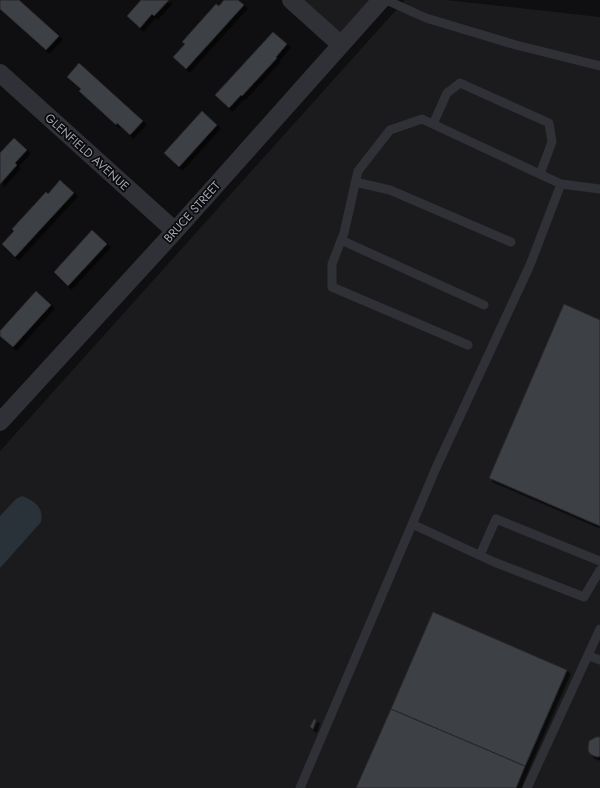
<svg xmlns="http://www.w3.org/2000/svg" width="600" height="788" font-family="Jost,sans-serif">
<defs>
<filter id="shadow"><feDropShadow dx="3.5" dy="3.5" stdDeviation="0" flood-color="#0009"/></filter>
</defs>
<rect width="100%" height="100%" fill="#0f0f11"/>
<path fill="#1b1b1e" d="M 291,0 L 381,0 L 341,45 Z
M 405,0 L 446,0 L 600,17 L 600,788 L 0,788 L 0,451 Z"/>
<path fill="#293239" d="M 22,496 C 35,501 44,508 41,522 L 0,568 L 0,516 L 16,499 Z"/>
<path fill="#3e3f44" stroke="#29292d" filter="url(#shadow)" d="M 0,0 L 19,0 L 59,36 L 46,50 L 0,9 Z
M 141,0 L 169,0 L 154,16 L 152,14 L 140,28 L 127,16 Z
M 224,0 L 238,0 L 244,5 L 186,69 L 173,57 L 185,44 L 182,42 L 216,4 L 219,6 Z
M 273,32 L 287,44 L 276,57 L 277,58 L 242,96 L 241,95 L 229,108 L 215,95 Z
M 79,63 L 143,121 L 130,135 L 117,123 L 116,125 L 79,91 L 81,89 L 67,77 Z
M 202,111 L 217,125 L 179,167 L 164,153 Z
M 14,138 L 27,150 L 15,163 L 17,165 L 0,184 L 0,153 Z
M 60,180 L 74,193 L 15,257 L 2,244 L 14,231 L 12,229 L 46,192 L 48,194 Z
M 92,230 L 107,244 L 68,286 L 54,272 Z
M 36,291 L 51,305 L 13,347 L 0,336 L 0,331 Z
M 564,304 L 600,320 L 600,526 L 489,478 Z
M 433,612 L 567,670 L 525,766 L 391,709 Z
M 391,709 L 525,766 L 516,788 L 356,788 Z
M 314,719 L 316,720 L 313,729 L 310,727 Z
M 596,737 L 600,737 L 600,756 L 598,757 L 594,756 L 590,754 L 588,750 L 589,741 Z"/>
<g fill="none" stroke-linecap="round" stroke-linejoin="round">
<path stroke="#303136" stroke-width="9" d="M 386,0 L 426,18 L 516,45 L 600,66
M 433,124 L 447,93 L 460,83 L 549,123 L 552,142 L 540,174
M 355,182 L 390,190 L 511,242
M 341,240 L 484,305
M 468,345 L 332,287 L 332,264 L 344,233 L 358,171 L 390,130 L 422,119 L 561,184
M 412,524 L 494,562 L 584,597 L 600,570
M 480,555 L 496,519 L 600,561
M 589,656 L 600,660
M 300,788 L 436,468 L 530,265 L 561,184 L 600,189
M 527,788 L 600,629"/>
<path stroke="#303136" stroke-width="18" d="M 291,0 L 341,45
M 0,73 L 175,231
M 0,422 L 175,231 L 381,0"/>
</g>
<g text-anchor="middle" stroke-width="3.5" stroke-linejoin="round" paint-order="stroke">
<g font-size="12" fill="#a0a6b2" stroke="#0a0a0c">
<text transform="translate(87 152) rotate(42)" y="4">GLENFIELD AVENUE</text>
<text transform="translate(192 212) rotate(-48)" y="4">BRUCE STREET</text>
</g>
</g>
</svg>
